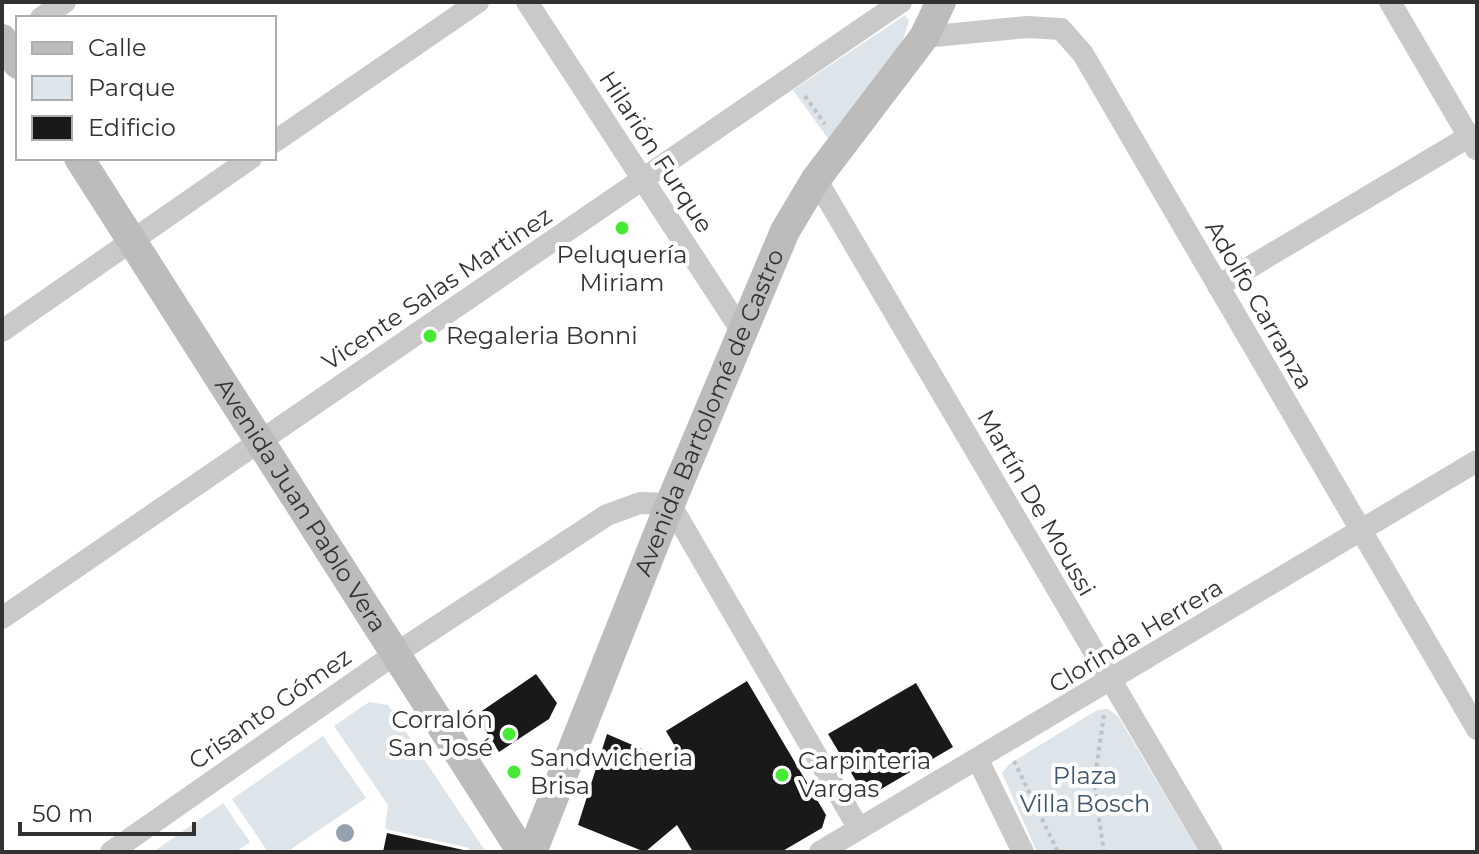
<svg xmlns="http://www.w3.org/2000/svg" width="1479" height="854" font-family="Montserrat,sans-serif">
<rect width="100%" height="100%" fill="#fff"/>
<path fill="#dde5eb" d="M 905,15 L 909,21 L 902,43 L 829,140 L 793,90 Z
M 369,702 L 388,705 L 486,852 L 469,852 L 469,848 L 385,829 L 388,805 L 334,726 Z
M 1108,709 L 1118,716 L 1199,852 L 1037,852 L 1002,773 L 1009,764 L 1097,710 Z
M 323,736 L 366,798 L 287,852 L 268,852 L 232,799 Z
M 223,803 L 250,842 L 236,852 L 153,852 Z"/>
<path fill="#191919" d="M 536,674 L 557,703 L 549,719 L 499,752 L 476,715 Z
M 747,681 L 826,815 L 822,828 L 781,852 L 693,852 L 677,825 L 645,852 L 578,825 L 607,734 L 688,769 L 666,731 Z
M 916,683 L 953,747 L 876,792 L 862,791 L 828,734 Z
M 387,833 L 468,851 L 468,852 L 383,852 Z"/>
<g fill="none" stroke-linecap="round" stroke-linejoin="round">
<path stroke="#c2c2c2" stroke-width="4" stroke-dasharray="4 4" stroke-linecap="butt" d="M 805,96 L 825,124
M 1104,715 L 1094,784 L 1104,852
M 1014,761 L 1058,852"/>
<path stroke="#c9c9c9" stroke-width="22" d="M 527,2 L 741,330
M 1390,2 L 1476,149
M 41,18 L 65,2
M 924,37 L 1027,27 L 1061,29 L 1083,54 L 1477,729
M 274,142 L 478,2
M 816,179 L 1212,852
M 1218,286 L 1470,136
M 2,331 L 251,158
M 2,618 L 901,2
M 978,760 L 1023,852
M 111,852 L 395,654 L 607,515 L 640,503 L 670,504 L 859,829
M 820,852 L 1477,461"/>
<g stroke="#bcbcbc" stroke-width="30">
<path d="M 2,39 L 18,64"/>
<path id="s1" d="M 79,158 L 522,852"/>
<path id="s2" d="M 532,852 L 670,504 L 785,231 L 816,179 L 924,37 L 941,2"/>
</g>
</g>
<circle fill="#94a2b0" cx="345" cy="833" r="9"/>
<g fill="#47ea32" stroke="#fff" stroke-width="3">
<circle cx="622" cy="228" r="8"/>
<circle cx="430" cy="336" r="8"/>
<circle cx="509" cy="734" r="8"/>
<circle cx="514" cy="772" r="8"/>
<circle cx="782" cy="775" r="8"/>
</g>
<g text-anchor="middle" stroke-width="8" stroke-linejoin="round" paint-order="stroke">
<g font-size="24" fill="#323232" stroke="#fff">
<text transform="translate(656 152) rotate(57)" y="8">Hilarión Furque</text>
<text transform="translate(437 289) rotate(-34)" y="8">Vicente Salas Martinez</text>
<text transform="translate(1259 305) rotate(60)" y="8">Adolfo Carranza</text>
<text dy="8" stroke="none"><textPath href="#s2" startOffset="474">Avenida Bartolomé de Castro</textPath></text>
<text transform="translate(1036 503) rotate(60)" y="8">Martín De Moussi</text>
<text dy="8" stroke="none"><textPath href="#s1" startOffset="412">Avenida Juan Pablo Vera</textPath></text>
<text transform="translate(1136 636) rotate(-31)" y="8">Clorinda Herrera</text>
<text transform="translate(270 709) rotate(-35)" y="8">Crisanto Gómez</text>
</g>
<g font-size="24" fill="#323232" stroke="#fff" text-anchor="start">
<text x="622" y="263" text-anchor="middle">Peluquería<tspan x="622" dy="28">Miriam</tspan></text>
<text x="446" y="344">Regaleria Bonni</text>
<text x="493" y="728" text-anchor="end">Corralón<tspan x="493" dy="28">San José</tspan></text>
<text x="530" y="766">Sandwicheria<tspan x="530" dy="28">Brisa</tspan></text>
<text x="798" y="769">Carpinteria<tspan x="798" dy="28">Vargas</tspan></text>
</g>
<g font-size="24" fill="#3d566f" stroke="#fff">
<text x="1085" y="784">Plaza<tspan x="1085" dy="28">Villa Bosch</tspan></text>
</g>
</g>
<rect width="1479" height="854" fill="none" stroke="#323232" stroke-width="8"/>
<rect x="16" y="16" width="260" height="144" fill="#ffffff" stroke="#adadad" stroke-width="2"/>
<rect x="32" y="42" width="40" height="12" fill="#bcbcbc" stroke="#adadad" stroke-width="2"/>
<text x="88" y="56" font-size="24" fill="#323232">Calle</text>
<rect x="32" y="76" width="40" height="24" fill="#dde5eb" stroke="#adadad" stroke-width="2"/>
<text x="88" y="96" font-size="24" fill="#323232">Parque</text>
<rect x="32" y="116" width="40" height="24" fill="#191919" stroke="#adadad" stroke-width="2"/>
<text x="88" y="136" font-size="24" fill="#323232">Edificio</text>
<path d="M20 822v12h174v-12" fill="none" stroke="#323232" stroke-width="4"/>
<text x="32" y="822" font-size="24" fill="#323232" stroke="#ffffff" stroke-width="6" paint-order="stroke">50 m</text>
</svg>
